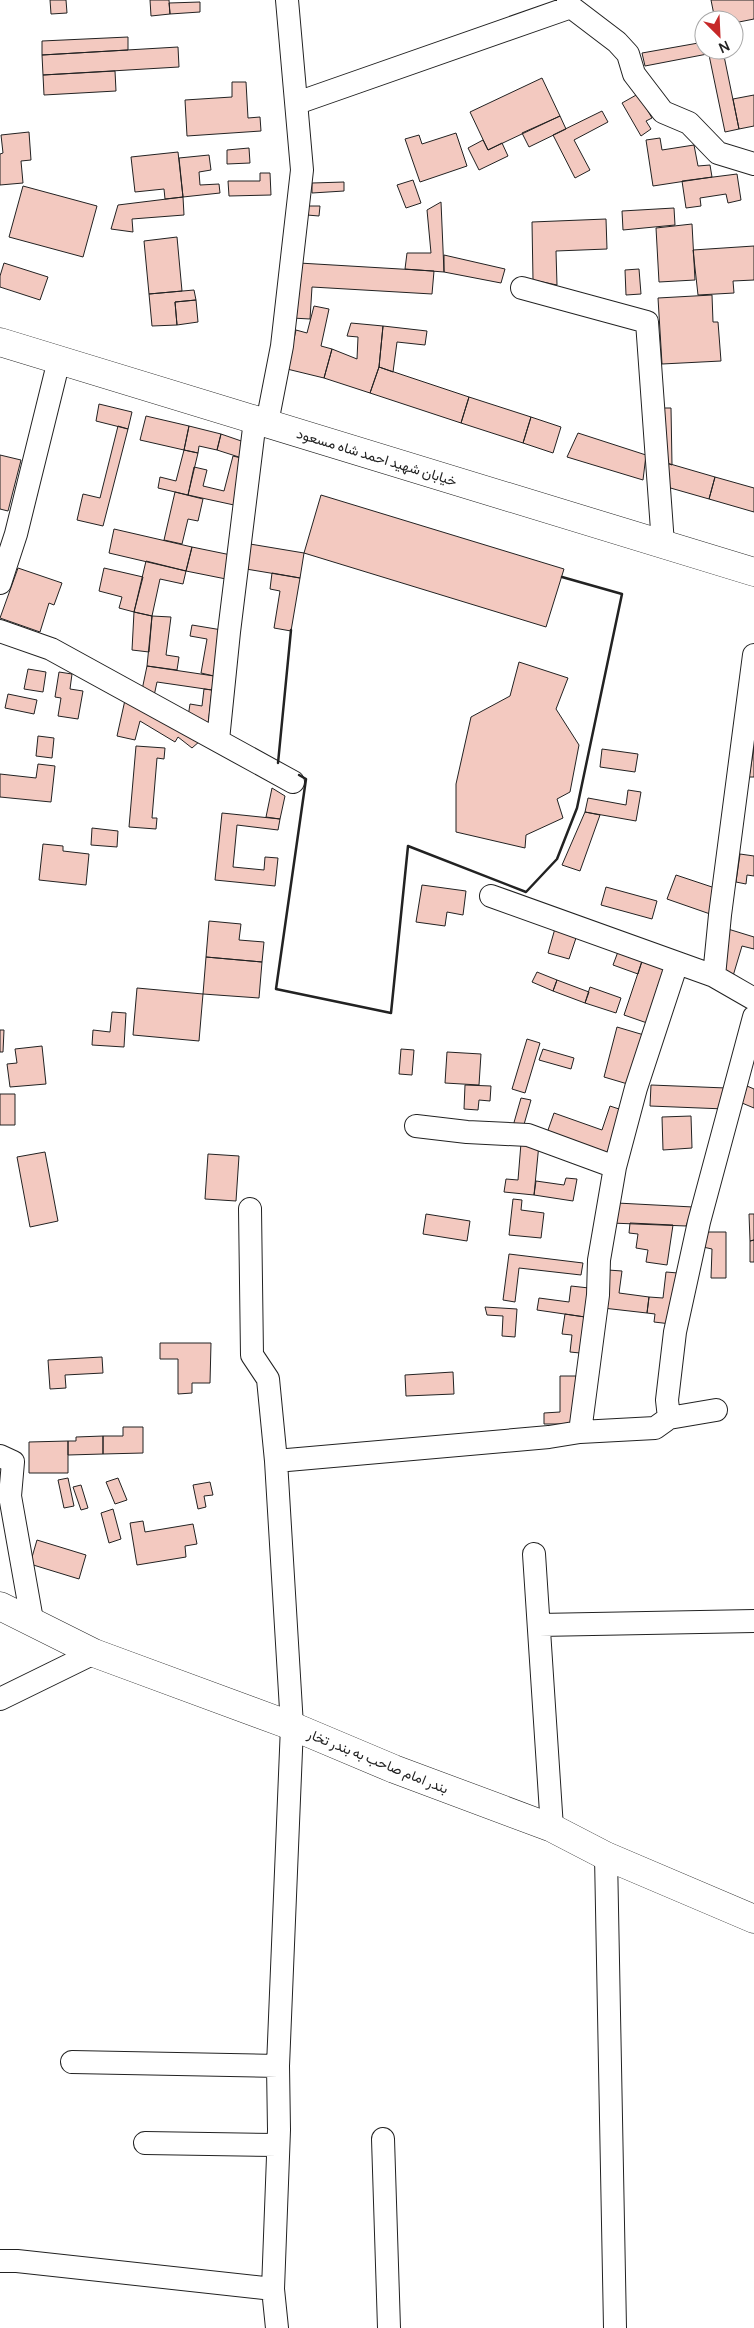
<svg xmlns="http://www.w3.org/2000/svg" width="754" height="2328" font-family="Manrope,Vazirmatn,sans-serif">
<rect width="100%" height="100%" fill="#fff"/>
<path fill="#f3c9c0" stroke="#222" d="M 50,0 L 66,0 L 67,13 L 51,14 Z
M 150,0 L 169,0 L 170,14 L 151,16 Z
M 711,0 L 754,0 L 754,19 L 734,23 L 734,20 L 715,20 Z
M 200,2 L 200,12 L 170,14 L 169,3 Z
M 128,37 L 128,50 L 42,55 L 42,41 Z
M 704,42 L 704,50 L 723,51 L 645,66 L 642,53 Z
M 178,47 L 179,67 L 43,75 L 42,55 Z
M 723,51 L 739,129 L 725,132 L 709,55 Z
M 115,71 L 116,91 L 44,95 L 43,75 Z
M 542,78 L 560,116 L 488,150 L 470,112 Z
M 232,82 L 246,82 L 248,118 L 260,117 L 261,131 L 187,136 L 185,100 L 232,97 Z
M 638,94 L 652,118 L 646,121 L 651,129 L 641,136 L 622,103 Z
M 754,95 L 754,126 L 739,129 L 733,99 Z
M 602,111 L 608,122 L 574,140 L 590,170 L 575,178 L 553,135 Z
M 560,116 L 566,129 L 529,147 L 522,133 Z
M 29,132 L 31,160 L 21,161 L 23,183 L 0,185 L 0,154 L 3,153 L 1,135 Z
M 456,133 L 467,166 L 420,182 L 405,139 L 419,135 L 422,144 Z
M 660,138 L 662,150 L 694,145 L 698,166 L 710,165 L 712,177 L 653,186 L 646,140 Z
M 483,140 L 488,150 L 502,143 L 508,156 L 479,170 L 468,148 Z
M 249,148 L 250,163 L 227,164 L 227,150 Z
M 178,152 L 183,197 L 165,199 L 164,189 L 135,192 L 131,157 Z
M 209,155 L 211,170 L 199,172 L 200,185 L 219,184 L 220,193 L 183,197 L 179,158 Z
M 260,173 L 270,173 L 271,195 L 229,196 L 228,181 L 260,181 Z
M 737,174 L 741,200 L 728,203 L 726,194 L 700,198 L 701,206 L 686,208 L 682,181 Z
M 413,180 L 421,203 L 406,208 L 397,185 Z
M 344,182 L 344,191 L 312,193 L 312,183 Z
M 23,186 L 97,206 L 83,257 L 9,237 Z
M 183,197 L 184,215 L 132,219 L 133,232 L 111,229 L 118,205 Z
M 441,202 L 444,272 L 405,269 L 407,253 L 431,253 L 427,210 Z
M 308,206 L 320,206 L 319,216 L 307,215 Z
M 674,208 L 675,225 L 623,230 L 622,211 Z
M 606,219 L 607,249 L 556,251 L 557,285 L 533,280 L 532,222 Z
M 692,224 L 695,280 L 659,282 L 656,228 Z
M 177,237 L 182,291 L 149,294 L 144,241 Z
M 754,246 L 754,280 L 733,281 L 734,293 L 698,295 L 693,250 Z
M 444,255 L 505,269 L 501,283 L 444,272 Z
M 4,263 L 48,277 L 40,300 L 0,287 L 0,276 Z
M 299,263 L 434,271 L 432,294 L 312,287 L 310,319 L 292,318 Z
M 639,269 L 641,294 L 626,295 L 625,270 Z
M 194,290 L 196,300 L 175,302 L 177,325 L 152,326 L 149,294 Z
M 712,295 L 713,322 L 718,322 L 721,361 L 662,364 L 658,298 Z
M 196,300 L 198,322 L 177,325 L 175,302 Z
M 314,306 L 329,309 L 321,346 L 332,349 L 324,378 L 287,369 L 296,330 L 307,333 Z
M 351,323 L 383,326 L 379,367 L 370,393 L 324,378 L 332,349 L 357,359 L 358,337 L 347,336 Z
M 383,326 L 427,331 L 425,345 L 397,342 L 393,372 L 379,367 Z
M 379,367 L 469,397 L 461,423 L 370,393 Z
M 469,397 L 531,417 L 523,443 L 461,423 Z
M 99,404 L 132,412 L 128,429 L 96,421 Z
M 660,408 L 671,408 L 672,465 L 660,461 Z
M 146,416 L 189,426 L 184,450 L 140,440 Z
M 531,417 L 561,427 L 553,453 L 523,443 Z
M 118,426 L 128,429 L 103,526 L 77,520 L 83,494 L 100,498 Z
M 189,426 L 221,434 L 217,450 L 199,446 L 198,453 L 184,450 Z
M 578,433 L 646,455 L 643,480 L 567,457 Z
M 221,434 L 250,444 L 245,459 L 217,450 Z
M 184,450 L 198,453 L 188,495 L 158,488 L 160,477 L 176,481 Z
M 0,455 L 21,460 L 8,511 L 0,509 Z
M 233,456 L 245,459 L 234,505 L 188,495 L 194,467 L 207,470 L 203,486 L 224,491 Z
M 660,461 L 715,477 L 709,499 L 660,485 Z
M 715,477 L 754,488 L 754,512 L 709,499 Z
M 175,492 L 203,499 L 198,521 L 188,519 L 182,544 L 164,540 Z
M 321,495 L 564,569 L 546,627 L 304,553 Z
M 114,529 L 192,547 L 186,571 L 109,553 Z
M 250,544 L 304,553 L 300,578 L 246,569 Z
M 192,547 L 231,555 L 226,579 L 186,571 Z
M 146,561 L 186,571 L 183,584 L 160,579 L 152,616 L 134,612 Z
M 18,568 L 62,583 L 54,605 L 49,603 L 40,632 L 0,618 Z
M 104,568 L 143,577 L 134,612 L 119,608 L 122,597 L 99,591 Z
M 272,573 L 300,578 L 291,631 L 274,628 L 280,591 L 270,589 Z
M 134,612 L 152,616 L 149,652 L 132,650 Z
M 152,616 L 171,617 L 166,655 L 179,657 L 177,670 L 147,666 Z
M 192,625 L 222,630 L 214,676 L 201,673 L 207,639 L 190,636 Z
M 519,662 L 568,678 L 556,709 L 579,745 L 570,792 L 557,799 L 563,818 L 526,835 L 525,848 L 456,832 L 456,784 L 471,717 L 510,696 Z
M 147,666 L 214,676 L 212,690 L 157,682 L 154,696 L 142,690 Z
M 28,669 L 46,672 L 43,692 L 24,689 Z
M 59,672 L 72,674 L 70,689 L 83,691 L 78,719 L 58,716 L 61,698 L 55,697 Z
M 204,689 L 212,690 L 208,726 L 188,717 L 190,704 L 202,706 Z
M 8,694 L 37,700 L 34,714 L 5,708 Z
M 125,700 L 200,741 L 192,748 L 178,737 L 175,742 L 140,721 L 135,740 L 117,736 Z
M 38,736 L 54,738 L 52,758 L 36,756 Z
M 136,746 L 165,748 L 164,759 L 157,758 L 152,818 L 157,818 L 156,829 L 129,827 Z
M 754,747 L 754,777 L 749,777 Z
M 602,749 L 638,754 L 635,772 L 600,767 Z
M 38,764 L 55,766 L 51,802 L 0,797 L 0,774 L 36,778 Z
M 272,788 L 285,796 L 280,819 L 266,817 Z
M 628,790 L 641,792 L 636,821 L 585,812 L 588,798 L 626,805 Z
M 585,812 L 600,815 L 580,871 L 562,865 Z
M 222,813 L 280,819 L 278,830 L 237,825 L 233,867 L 264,870 L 265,857 L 278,858 L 275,886 L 215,880 Z
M 92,828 L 118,831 L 117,847 L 91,845 Z
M 43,844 L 63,846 L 63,851 L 89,854 L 86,885 L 39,880 Z
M 740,854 L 754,856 L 754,876 L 747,875 L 746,884 L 736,882 Z
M 676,875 L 721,890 L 713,915 L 667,899 Z
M 422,885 L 466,891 L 463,915 L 447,912 L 445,926 L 416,922 Z
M 606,887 L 657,901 L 652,919 L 601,905 Z
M 209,921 L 241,924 L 239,940 L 264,942 L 262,962 L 206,957 Z
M 556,925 L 578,932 L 569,959 L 548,953 Z
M 728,929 L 754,937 L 754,949 L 742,946 L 733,976 L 719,965 Z
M 619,949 L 643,958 L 638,974 L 613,965 Z
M 206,957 L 262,962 L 259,998 L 203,994 Z
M 643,958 L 668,968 L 650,1024 L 624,1015 Z
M 537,972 L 557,980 L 553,991 L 532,982 Z
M 557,980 L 589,992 L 585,1003 L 553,991 Z
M 590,987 L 621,998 L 616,1013 L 585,1003 Z
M 137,988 L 203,994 L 199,1041 L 133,1035 Z
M 112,1012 L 126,1013 L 124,1047 L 92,1045 L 93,1030 L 110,1032 Z
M 617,1027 L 644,1035 L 631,1085 L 604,1077 Z
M 0,1030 L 4,1030 L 3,1052 L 0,1052 Z
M 527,1039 L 540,1043 L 525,1093 L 512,1089 Z
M 42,1046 L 46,1084 L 10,1087 L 7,1064 L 17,1063 L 15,1049 Z
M 401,1049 L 414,1050 L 412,1075 L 399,1074 Z
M 543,1049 L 574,1058 L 571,1069 L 539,1060 Z
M 447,1052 L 481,1054 L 479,1085 L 445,1083 Z
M 465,1085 L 491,1086 L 490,1101 L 479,1100 L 478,1110 L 464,1109 Z
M 651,1085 L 726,1088 L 725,1109 L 650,1106 Z
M 747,1086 L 754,1089 L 754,1108 L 742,1103 Z
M 0,1094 L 15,1094 L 15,1125 L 0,1125 Z
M 521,1098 L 531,1100 L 523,1128 L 513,1126 Z
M 610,1106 L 625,1111 L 611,1155 L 547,1133 L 554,1113 L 602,1130 Z
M 691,1116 L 692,1148 L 663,1150 L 662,1117 Z
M 521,1143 L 539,1144 L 534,1195 L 504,1192 L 506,1179 L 518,1180 Z
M 45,1152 L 58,1221 L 30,1227 L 17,1157 Z
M 208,1154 L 239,1156 L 236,1201 L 205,1199 Z
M 566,1178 L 577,1179 L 573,1201 L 534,1195 L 536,1181 L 564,1185 Z
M 513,1199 L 522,1200 L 521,1210 L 544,1213 L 541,1238 L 509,1235 Z
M 617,1203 L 693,1207 L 686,1226 L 611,1223 Z
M 426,1214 L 470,1221 L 467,1241 L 423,1234 Z
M 749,1214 L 754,1214 L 754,1240 L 750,1241 Z
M 630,1223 L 673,1225 L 667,1265 L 646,1262 L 648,1250 L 636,1248 L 638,1234 L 629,1233 Z
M 708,1232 L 726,1232 L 726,1278 L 711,1278 L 712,1249 L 703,1247 Z
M 754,1240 L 754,1262 L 750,1262 L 750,1241 Z
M 509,1254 L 583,1263 L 581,1275 L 519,1268 L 515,1302 L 503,1300 Z
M 608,1270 L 622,1271 L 619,1293 L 649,1297 L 647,1313 L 603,1308 Z
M 666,1272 L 678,1273 L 671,1324 L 654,1322 L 655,1314 L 647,1313 L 649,1297 L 663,1298 Z
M 571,1286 L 589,1288 L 585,1317 L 537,1310 L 539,1298 L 569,1302 Z
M 485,1307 L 517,1309 L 515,1337 L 502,1336 L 503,1316 L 487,1315 Z
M 565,1314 L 585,1317 L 580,1353 L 570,1352 L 572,1335 L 562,1334 Z
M 160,1343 L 211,1343 L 210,1383 L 192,1383 L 192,1393 L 178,1394 L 178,1359 L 160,1359 Z
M 102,1357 L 103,1373 L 65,1375 L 66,1388 L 50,1389 L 48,1360 Z
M 453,1372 L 454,1394 L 406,1396 L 405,1375 Z
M 560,1376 L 576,1376 L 577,1424 L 544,1424 L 544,1413 L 560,1412 Z
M 123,1427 L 143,1427 L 143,1453 L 103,1454 L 103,1436 L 123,1436 Z
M 103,1436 L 103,1454 L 68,1455 L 68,1441 L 76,1441 L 76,1437 Z
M 68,1441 L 68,1473 L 29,1473 L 29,1442 Z
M 68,1478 L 74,1506 L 64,1508 L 58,1480 Z
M 118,1478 L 127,1500 L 115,1504 L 106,1482 Z
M 210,1482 L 213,1495 L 204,1496 L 206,1507 L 198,1509 L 193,1485 Z
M 81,1485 L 88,1508 L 81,1510 L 73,1487 Z
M 113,1509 L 121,1539 L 109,1543 L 101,1513 Z
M 143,1521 L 145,1532 L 193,1524 L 197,1544 L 185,1546 L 186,1557 L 137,1565 L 130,1523 Z
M 37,1540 L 86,1555 L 79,1579 L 30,1564 Z"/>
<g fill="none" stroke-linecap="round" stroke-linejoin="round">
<g stroke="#222" stroke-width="24">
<path id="street" d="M 568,0 L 571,7 L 617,42 L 628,54 L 634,74 L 663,112 L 689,123 L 718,153 L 754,164
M 297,103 L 571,7
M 522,288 L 647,322 L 663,544
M 267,423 L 282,346 L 302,170 L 287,0
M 0,583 L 16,534 L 59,360
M 0,631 L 51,649 L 293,782
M 218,740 L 229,632 L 255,420
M 491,896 L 714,976 L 754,999
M 714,976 L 720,915 L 754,655
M 416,1126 L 467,1132 L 528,1135 L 615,1167
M 250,1209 L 252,1355 L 268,1379 L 276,1461 L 292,1726 L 278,2066 L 279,2130 L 273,2289 L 277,2328
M 669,1418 L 667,1400 L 675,1332 L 699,1222 L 754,1017
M 580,1432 L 598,1295 L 599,1260 L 615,1167 L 636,1088 L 677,963
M 0,1456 L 13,1462 L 10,1496 L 32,1620
M 276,1461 L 549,1437 L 580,1432 L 655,1428 L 669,1418 L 716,1410
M 534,1554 L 552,1828
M 539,1625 L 754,1621
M 0,1699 L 94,1653
M 606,1856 L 615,2328
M 72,2062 L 278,2066
M 383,2139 L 389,2328
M 145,2143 L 278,2145
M 0,2261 L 17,2261 L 273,2289"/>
</g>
<g stroke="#222" stroke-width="29">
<path id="secondary" d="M 0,1606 L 94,1653 L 292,1726 L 394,1769 L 552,1828 L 606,1856 L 754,1919"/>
</g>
<g stroke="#222" stroke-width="29">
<path id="primary" d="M 0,342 L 754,572"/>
</g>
<use href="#street" stroke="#fff" stroke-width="22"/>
<use href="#secondary" stroke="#fff" stroke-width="28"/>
<use href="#primary" stroke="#fff" stroke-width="28"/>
<path stroke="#222" stroke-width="2.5" d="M 278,763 L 291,630
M 299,775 L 306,779 L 276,989 L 391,1013 L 408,846 L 526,892 L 557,859 L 577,808 L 622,594 L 562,577"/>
</g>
<g text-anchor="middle" stroke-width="4" stroke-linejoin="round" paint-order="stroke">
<g font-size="14" fill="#222" stroke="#fff">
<text transform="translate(377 457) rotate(17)" y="5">خیابان شهید احمد شاه مسعود</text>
<text transform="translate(378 1761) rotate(22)" y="5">بندر امام صاحب به بندر تخار</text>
</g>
</g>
<g transform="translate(719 35) rotate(156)"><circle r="24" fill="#ffffff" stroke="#a7a7a7"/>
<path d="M0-4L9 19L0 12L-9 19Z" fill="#c62828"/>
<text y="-8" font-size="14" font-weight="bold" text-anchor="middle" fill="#222222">N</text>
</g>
</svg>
